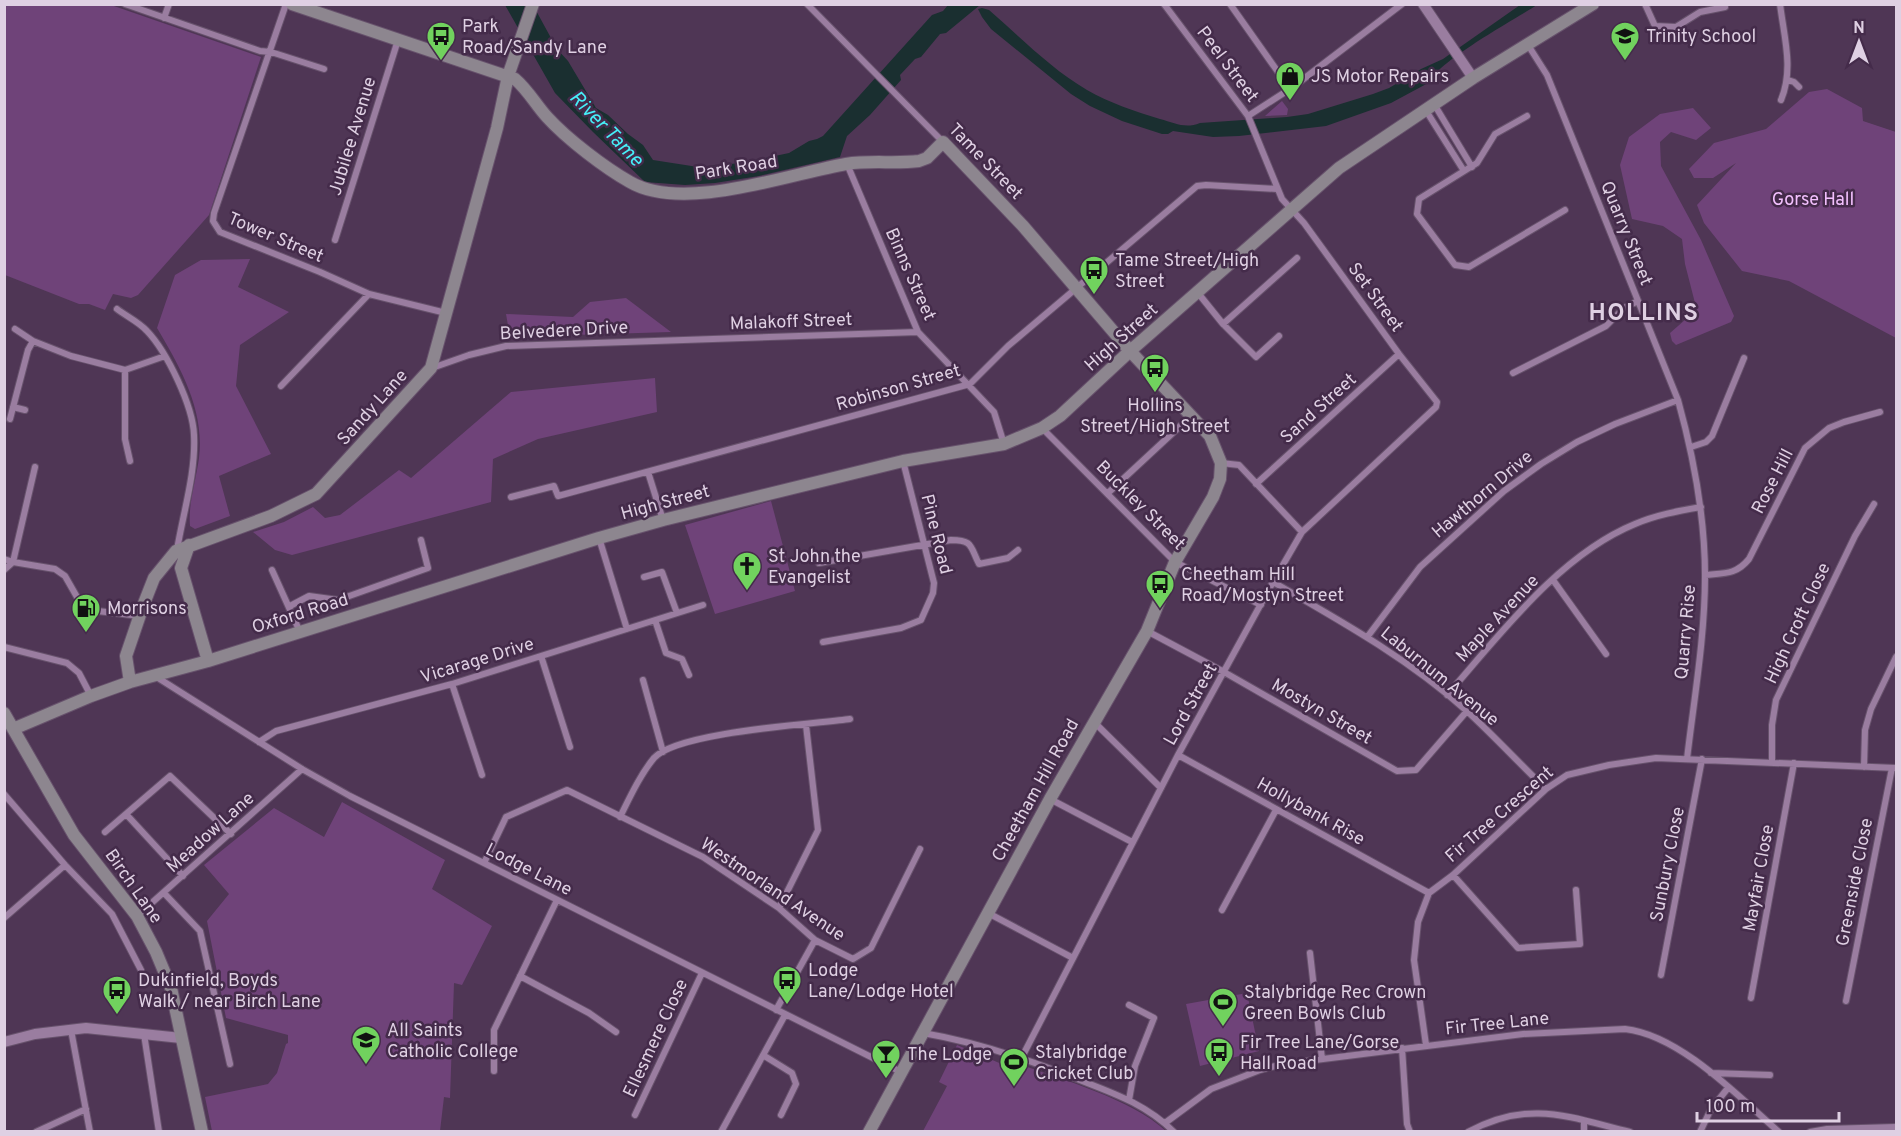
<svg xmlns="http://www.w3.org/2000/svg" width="1901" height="1136" font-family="Overpass,sans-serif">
<rect width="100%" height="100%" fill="#4f3655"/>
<path fill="#6f4379" d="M 4,5 L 111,5 L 261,57 L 209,215 L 138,295 L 131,298 L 113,294 L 105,310 L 89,304 L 79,304 L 5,275 Z
M 1827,89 L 1862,108 L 1863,121 L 1896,132 L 1896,338 L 1789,281 L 1742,271 L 1704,223 L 1697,205 L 1736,163 L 1713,178 L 1694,178 L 1689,169 L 1714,143 L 1766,129 L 1809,92 Z
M 1282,101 L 1288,109 L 1287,115 L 1265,116 Z
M 1693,108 L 1711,128 L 1696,140 L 1671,132 L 1660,142 L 1661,166 L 1701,240 L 1734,316 L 1731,322 L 1676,345 L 1672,341 L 1670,333 L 1686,319 L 1695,303 L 1685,264 L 1682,239 L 1663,226 L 1632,219 L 1620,165 L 1629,137 L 1660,114 Z
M 250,259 L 238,287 L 289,312 L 240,345 L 236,386 L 271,454 L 219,476 L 230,516 L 195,529 L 190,526 C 188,503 196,481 199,458 C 205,410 180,367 157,328 L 175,275 L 201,260 Z
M 626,298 L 671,332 L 510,337 L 506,314 L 573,317 L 590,302 Z
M 655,378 L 657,412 L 538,439 L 493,459 L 491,502 L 292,555 L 275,550 L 253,532 L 284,522 L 313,507 L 325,518 L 340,515 L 399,470 L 411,478 L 511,392 Z
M 771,501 L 795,591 L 715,614 L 685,525 Z
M 342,802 L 445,860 L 432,889 L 492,926 L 462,985 L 454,983 L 450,1098 L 444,1097 L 440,1131 L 212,1131 L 205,1097 L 268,1084 L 277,1073 L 286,1044 L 288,1043 L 288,1035 L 226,1018 L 207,921 L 229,894 L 204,865 L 274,808 L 324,837 Z
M 1247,993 L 1259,1051 L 1200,1066 L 1186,1004 Z
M 957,1045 L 1004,1065 L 1008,1060 C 1056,1078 1129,1097 1166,1131 L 923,1131 L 947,1086 L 939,1082 Z"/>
<path fill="#1a2f30" d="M 505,5 L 533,5 L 557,49 L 568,61 L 596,108 L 608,115 L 628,134 L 643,145 L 653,160 L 698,167 L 741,163 L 789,153 L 809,141 L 817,139 L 823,136 L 932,15 L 943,11 L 948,5 L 980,5 L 946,33 L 940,34 L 921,57 L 915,59 L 900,75 L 901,80 L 870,115 L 847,136 L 840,157 L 759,176 L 715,183 L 685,185 L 645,182 L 593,132 L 555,93 Z
M 1520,5 L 1537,5 C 1518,17 1434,64 1430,82 L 1391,103 L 1326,126 L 1239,136 L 1213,137 L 1173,131 L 1168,134 L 1162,134 L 1122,121 L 1090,106 L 1071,94 L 991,29 L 982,17 L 978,9 L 982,8 L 989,10 C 1020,37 1051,69 1087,90 C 1110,103 1134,111 1160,119 C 1175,123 1185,129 1200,123 L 1287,117 L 1308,114 L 1373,94 L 1389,88 L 1421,69 L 1443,59 Z"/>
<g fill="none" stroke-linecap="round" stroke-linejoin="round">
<g stroke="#67526c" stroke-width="8">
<path id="minor" d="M 125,4 L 260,51 L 271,52 L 324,69
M 286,4 L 214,213 L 213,221 L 220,232 L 320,272 L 369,294 L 446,313
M 807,4 L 943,142
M 1230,4 L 1290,89
M 1645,4 L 1655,26 L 1676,27 L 1700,12 L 1725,7
M 1780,4 C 1784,37 1794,69 1781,100
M 164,18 L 169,4
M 1528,45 L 1547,75 L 1678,400 C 1694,458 1705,516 1705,576 C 1705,637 1694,699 1687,759
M 1788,80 L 1794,82 L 1799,87
M 1434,104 L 1472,167
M 1425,109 L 1464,171
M 1248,116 L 1293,87 L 1402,4
M 1527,116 L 1495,134 L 1477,163 L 1419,199 L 1417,214 L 1455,265 L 1469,267 L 1565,210
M 847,164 L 918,332 L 994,412 L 1004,444
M 335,240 L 398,40
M 1198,293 L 1223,324
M 117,309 C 126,316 139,322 147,331 C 167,352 193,406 194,435 C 196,473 183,513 177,550
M 15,329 L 33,341 L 71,356 L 125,370 L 165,356
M 1279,336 L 1256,357 L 1223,324 L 1297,258
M 432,368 L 469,355 L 506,346 L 918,332
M 125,370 L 125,439 L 130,461
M 1513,373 L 1606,326 L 1624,308 L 1638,301
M 281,386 L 369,294
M 13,407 L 25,410
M 10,419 L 28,350 L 33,341
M 1042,428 L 1175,562 L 1261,605
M 1691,447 L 1706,442 L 1712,436 L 1744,358
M 1221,463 L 1239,465 L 1302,532
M 35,467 L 13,562 L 55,569 L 65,576 L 77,597 L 89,610 L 140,616
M 648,472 L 663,520
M 1256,484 L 1399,354
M 1108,493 L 1191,416
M 511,497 L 554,486 L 558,496 L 970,384 L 1008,346 L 1197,186 L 1206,185 L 1277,189
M 599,538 L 627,629
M 4,559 L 13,562 L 4,570
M 819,563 L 951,540 C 973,540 970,546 979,564 L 1008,558 L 1018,550
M 272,570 L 300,632
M 1705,575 C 1724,573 1736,575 1749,559 L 1805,448 L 1829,428 L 1844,422 L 1880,412
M 644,577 L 662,572 L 677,613
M 1553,580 L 1606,654
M 1273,582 C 1341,621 1409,659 1468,712 C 1495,737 1520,764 1546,789
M 290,606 L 309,596 L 338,600 L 428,568 L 421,540
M 655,620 L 666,653 L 682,659 L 689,675
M 1147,631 L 1224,672 L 1397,771 L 1416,770 L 1467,711
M 1368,636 L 1420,567 L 1504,491 L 1541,464 L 1577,442 L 1615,424 L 1678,400
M 823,642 L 901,628 L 921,620 L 933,593 L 934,583 L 903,461
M 4,647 L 67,663 L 79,673 L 91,696
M 541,656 L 570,747
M 155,676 L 302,769 L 350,796 L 901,1072
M 643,680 L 663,752
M 452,684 L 482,775
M 1447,695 C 1499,636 1559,555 1635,524 C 1656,515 1678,511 1701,507
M 1093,721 L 1161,788
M 259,742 L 276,731 L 452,684 L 703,605
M 1178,755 L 1429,893
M 1772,763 L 1772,725 L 1776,700 L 1855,536 L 1874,504
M 1864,767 L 1865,730 L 1871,709 L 1896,657
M 4,794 L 65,865 L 112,914 L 141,970
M 1050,799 L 1132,842
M 126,814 L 183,876
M 620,817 C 630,797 640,775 654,758 C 677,732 812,724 850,719
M 105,832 L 170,776 L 231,834
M 484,863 L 506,817 L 567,790 L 703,857 L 779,908 L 815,940 L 853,959 L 871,948 L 920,849
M 1453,875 L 1518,948 L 1580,944 L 1576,890
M 164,893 L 200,931 L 230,1064
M 779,908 L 818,830 L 806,725
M 1222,910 L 1276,810
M 988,913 L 1073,958
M 137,916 L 302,769
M 4,918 L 65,865
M 1310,953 L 1322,1059
M 1661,975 L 1702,759
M 520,976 L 589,1013 L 616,1032
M 1751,998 L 1794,763
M 1846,1001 L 1892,768
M 1129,1005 L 1154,1018 L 1135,1066 L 1129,1100
M 776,1010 L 815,940
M 71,1030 L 90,1132
M 923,1033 C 976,1042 1027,1059 1077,1079 C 1113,1093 1146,1104 1174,1132
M 144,1034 L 159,1132
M 1426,1045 L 1414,960 L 1418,922 L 1429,893 L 1453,875 L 1546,789 L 1567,775 L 1609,765 L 1656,758 L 1896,768
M 1402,1048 L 1407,1124 L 1410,1132
M 763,1055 L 792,1073 L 796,1084 L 781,1115
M 1021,1059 L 1178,755 L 1273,582 L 1302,532 L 1436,407 L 1437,402 L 1399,354 L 1304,223 L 1282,199 L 1248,116 L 1164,4
M 494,1071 L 494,1030 L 557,900
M 1711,1073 L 1770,1075
M 635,1115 L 702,973
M 1165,1123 L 1211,1089 L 1260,1070 L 1283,1064 L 1523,1034 L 1625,1029 C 1680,1035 1739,1097 1779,1132
M 36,1132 L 86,1109
M 721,1132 L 785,1015
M 1468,1132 C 1530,1099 1568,1117 1630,1132
M 1584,1132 L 1584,1121
M 1700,1132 L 1711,1109 L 1728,1088
M 1810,1132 L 1827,1129 L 1896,1127"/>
</g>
<g stroke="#67526c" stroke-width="12">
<path id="tertiary" d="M 1423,4 L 1473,78
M 4,1042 L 35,1034 L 86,1028 L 181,1038"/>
</g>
<g stroke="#67526c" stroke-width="14">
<path id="secondary" d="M 292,4 L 515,79 C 528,90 536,105 547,117 C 567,139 605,168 630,182 C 683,213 789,174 846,164 C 870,160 895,164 919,161 L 927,158 L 943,142 L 1023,226 L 1130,351 L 1210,436 L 1221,463 L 1220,479 L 1213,497 L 1175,562 L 1147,631 L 1050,799 L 869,1132
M 189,545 L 181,568 L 208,661
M 130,682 L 126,656 L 143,606 L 154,578 L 176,551 L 271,516 L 316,494 L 431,368 L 497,128 L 508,76 L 533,4
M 4,713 L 74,835 L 137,916 L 156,952 L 171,988 L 202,1132
M 13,729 L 91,696 L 130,682 L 208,661 L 599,538 L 663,520 L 903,461 L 1004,444 L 1042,428 L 1060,416 L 1130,351 L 1339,168 L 1473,78 L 1593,4"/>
</g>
<use href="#minor" stroke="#9a7da0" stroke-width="6"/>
<use href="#tertiary" stroke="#9a7da0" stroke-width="10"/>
<use href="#secondary" stroke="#8d868f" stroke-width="12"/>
</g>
<defs>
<g id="bus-pin" transform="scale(1.5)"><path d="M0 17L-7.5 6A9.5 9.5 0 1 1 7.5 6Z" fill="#71d25e" stroke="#442b4a"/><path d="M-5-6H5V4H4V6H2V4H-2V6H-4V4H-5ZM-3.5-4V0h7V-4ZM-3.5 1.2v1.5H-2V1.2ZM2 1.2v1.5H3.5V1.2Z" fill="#111"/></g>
<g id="school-pin" transform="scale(1.5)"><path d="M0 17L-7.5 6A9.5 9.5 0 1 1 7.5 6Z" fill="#71d25e" stroke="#442b4a"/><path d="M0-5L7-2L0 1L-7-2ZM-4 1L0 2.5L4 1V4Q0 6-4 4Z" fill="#111"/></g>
<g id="shop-pin" transform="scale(1.5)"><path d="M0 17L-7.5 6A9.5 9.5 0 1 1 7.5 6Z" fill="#71d25e" stroke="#442b4a"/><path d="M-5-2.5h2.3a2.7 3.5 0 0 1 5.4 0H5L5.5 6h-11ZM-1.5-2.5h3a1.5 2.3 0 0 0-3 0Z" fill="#111"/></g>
<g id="church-pin" transform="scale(1.5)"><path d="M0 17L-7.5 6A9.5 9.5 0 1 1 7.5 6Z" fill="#71d25e" stroke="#442b4a"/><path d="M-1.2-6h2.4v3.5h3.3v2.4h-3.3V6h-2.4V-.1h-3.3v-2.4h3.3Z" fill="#111"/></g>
<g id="fuel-pin" transform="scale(1.5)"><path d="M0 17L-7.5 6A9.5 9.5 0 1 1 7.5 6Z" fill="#71d25e" stroke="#442b4a"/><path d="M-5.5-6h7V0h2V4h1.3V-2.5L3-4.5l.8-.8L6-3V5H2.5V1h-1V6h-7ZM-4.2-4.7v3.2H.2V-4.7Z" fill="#111"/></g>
<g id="stadium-pin" transform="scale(1.5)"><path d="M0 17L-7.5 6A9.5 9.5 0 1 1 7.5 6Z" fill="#71d25e" stroke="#442b4a"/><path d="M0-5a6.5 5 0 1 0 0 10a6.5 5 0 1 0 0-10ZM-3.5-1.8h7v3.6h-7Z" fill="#111"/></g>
<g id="bar-pin" transform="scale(1.5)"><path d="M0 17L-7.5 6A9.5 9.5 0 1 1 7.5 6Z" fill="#71d25e" stroke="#442b4a"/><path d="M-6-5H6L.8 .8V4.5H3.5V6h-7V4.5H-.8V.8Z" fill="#111"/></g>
</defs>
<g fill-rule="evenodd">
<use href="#bus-pin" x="441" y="36"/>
<use href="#school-pin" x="1625" y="36"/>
<use href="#shop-pin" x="1290" y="76"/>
<use href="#bus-pin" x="1094" y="270"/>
<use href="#bus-pin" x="1155" y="368"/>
<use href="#church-pin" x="747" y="566"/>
<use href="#bus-pin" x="1160" y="584"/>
<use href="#fuel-pin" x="86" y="608"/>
<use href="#bus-pin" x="787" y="980"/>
<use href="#bus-pin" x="117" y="990"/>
<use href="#stadium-pin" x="1223" y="1002"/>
<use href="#school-pin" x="366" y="1040"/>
<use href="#bus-pin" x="1219" y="1052"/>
<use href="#bar-pin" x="886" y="1054"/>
<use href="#stadium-pin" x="1014" y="1062"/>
</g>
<g text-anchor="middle" stroke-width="5" stroke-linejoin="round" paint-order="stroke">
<g font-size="18" fill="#dfd0e3" stroke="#442b4a" text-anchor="start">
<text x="462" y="32">Park<tspan x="462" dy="21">Road/Sandy Lane</tspan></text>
<text x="1646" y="42">Trinity School</text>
<text x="1311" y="82">JS Motor Repairs</text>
<text x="1115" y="266">Tame Street/High<tspan x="1115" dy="21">Street</tspan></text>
<text x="1155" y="411" text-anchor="middle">Hollins<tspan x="1155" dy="21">Street/High Street</tspan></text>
<text x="768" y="562">St John the<tspan x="768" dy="21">Evangelist</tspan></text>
<text x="1181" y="580">Cheetham Hill<tspan x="1181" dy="21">Road/Mostyn Street</tspan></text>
<text x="107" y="614">Morrisons</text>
<text x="808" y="976">Lodge<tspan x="808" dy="21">Lane/Lodge Hotel</tspan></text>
<text x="138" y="986">Dukinfield, Boyds<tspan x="138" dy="21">Walk / near Birch Lane</tspan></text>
<text x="1244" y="998">Stalybridge Rec Crown<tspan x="1244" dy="21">Green Bowls Club</tspan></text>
<text x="387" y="1036">All Saints<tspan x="387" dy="21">Catholic College</tspan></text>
<text x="1240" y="1048">Fir Tree Lane/Gorse<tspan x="1240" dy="21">Hall Road</tspan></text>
<text x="1035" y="1058">Stalybridge<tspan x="1035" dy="21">Cricket Club</tspan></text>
<text x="907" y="1060">The Lodge</text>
</g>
<g font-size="18" fill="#dfd0e3" stroke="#442b4a">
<text transform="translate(1228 64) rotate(53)" y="6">Peel Street</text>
<text transform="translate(352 136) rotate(-73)" y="6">Jubilee Avenue</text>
<text transform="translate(986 161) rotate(46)" y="6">Tame Street</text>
<text transform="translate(736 167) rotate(-9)" y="6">Park Road</text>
<text transform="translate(1627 233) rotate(68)" y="6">Quarry Street</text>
<text transform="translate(276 237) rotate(23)" y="6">Tower Street</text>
<text transform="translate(911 274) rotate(66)" y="6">Binns Street</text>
<text transform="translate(1376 297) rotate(54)" y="6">Set Street</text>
<text transform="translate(791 321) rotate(-2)" y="6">Malakoff Street</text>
<text transform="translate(564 330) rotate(-3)" y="6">Belvedere Drive</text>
<text transform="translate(1121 337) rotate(-42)" y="6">High Street</text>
<text transform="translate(898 387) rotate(-16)" y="6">Robinson Street</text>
<text transform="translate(372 407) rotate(-48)" y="6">Sandy Lane</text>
<text transform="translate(1318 408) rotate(-42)" y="6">Sand Street</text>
<text transform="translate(1772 481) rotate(-63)" y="6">Rose Hill</text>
<text transform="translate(1482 494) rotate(-40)" y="6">Hawthorn Drive</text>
<text transform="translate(665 502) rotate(-15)" y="6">High Street</text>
<text transform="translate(1141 505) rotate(45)" y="6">Buckley Street</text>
<text transform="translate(937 534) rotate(76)" y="6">Pine Road</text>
<text transform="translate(300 613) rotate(-17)" y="6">Oxford Road</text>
<text transform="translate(1497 618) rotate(-47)" y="6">Maple Avenue</text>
<text transform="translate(1797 623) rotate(-65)" y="6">High Croft Close</text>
<text transform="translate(1685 632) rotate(-85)" y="6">Quarry Rise</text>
<text transform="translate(477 660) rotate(-17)" y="6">Vicarage Drive</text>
<text transform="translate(1440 676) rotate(39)" y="6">Laburnum Avenue</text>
<text transform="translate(1190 704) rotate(-61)" y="6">Lord Street</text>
<text transform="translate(1322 711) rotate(30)" y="6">Mostyn Street</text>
<text transform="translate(1035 790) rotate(-61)" y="6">Cheetham Hill Road</text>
<text transform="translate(1311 811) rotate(29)" y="6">Hollybank Rise</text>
<text transform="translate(1499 814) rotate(-41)" y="6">Fir Tree Crescent</text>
<text transform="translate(210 832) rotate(-42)" y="6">Meadow Lane</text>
<text transform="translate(1667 864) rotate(-79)" y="6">Sunbury Close</text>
<text transform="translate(529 869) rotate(27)" y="6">Lodge Lane</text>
<text transform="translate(1758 878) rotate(-80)" y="6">Mayfair Close</text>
<text transform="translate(1854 882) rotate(-79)" y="6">Greenside Close</text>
<text transform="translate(134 886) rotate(55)" y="6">Birch Lane</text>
<text transform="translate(773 889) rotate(34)" y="6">Westmorland Avenue</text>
<text transform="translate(1497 1023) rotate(-6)" y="6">Fir Tree Lane</text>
<text transform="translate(655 1038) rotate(-65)" y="6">Ellesmere Close</text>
</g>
<g font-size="18" fill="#f3c0fe" stroke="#442b4a">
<text x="1813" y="205">Gorse Hall</text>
</g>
<g font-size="20" font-style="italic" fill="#46eff8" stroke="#442b4a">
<text transform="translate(607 128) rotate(46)" y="7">River Tame</text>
</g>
<g font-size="24" font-weight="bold" letter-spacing="1.5" fill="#dfd0e3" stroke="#442b4a">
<text x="1644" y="320">HOLLINS</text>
</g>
</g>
<rect width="1901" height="1136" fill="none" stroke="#dfd0e3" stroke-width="12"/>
<g transform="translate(1859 42)" stroke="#442b4a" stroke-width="4.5" paint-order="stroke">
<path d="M0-4.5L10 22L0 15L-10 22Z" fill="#dfd0e3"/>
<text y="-9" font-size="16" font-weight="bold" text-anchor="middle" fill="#dfd0e3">N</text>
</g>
<path d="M1697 1112v9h142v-9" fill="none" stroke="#dfd0e3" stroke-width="3"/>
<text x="1706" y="1112" font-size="18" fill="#dfd0e3" stroke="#442b4a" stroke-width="4.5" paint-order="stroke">100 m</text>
</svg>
